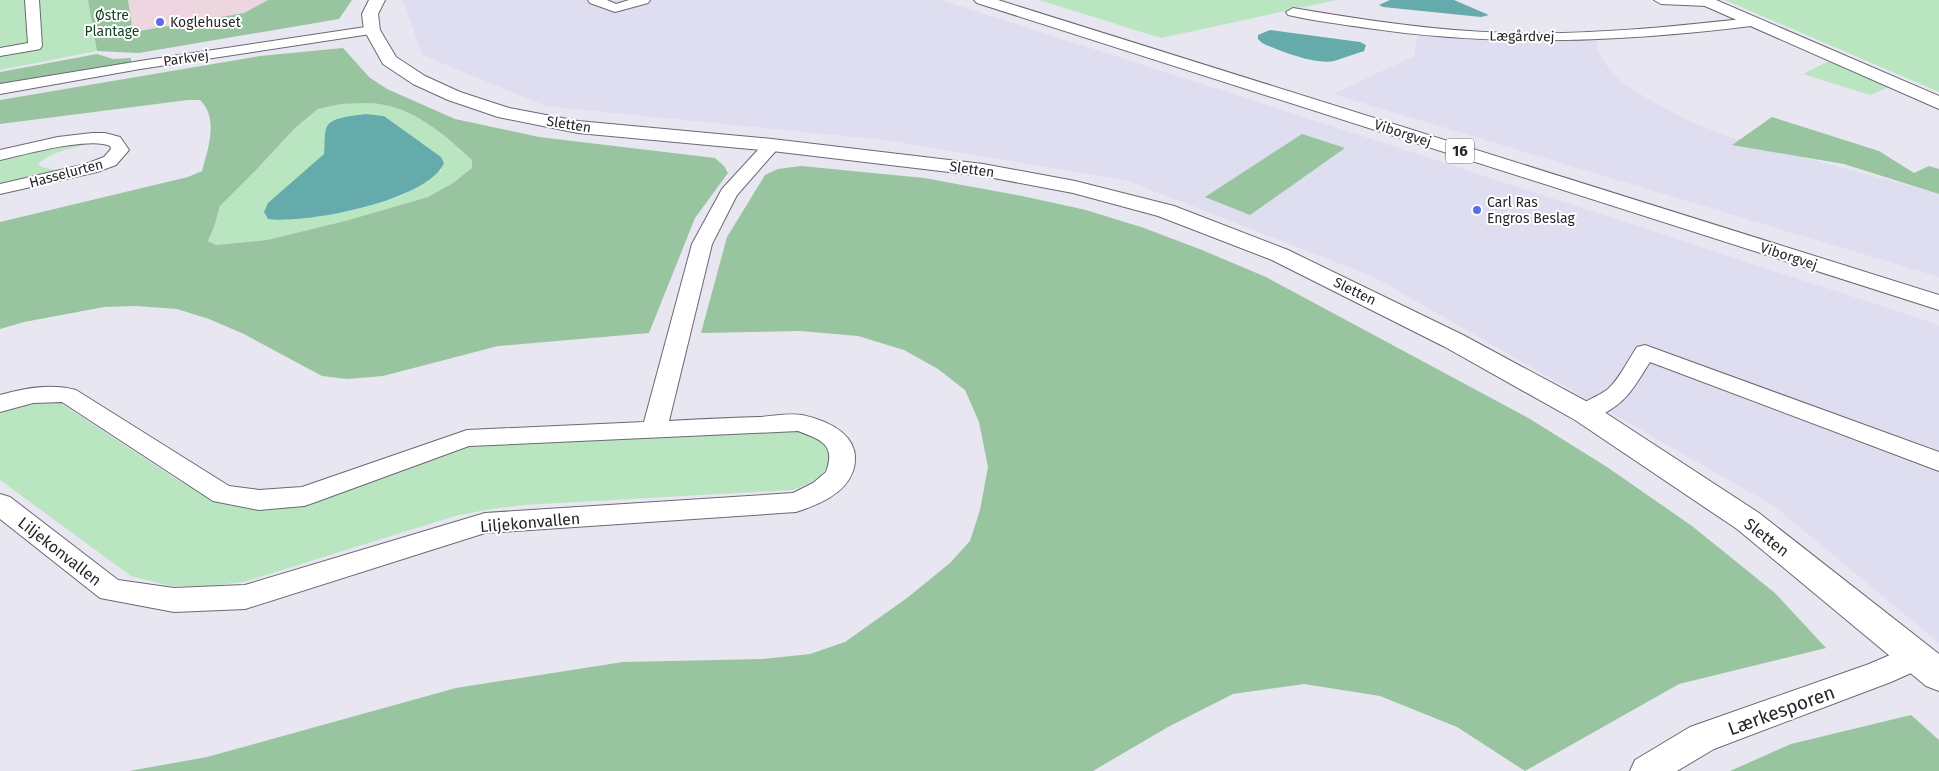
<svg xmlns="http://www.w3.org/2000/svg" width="1939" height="771" font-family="'Fira Sans',sans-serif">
<rect width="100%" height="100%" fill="#e7e6f1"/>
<path fill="#dfddf0" d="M 403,0 L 941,0 L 1298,115 L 1939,325 L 1939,643 L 1774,506 L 1374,277 L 1128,181 L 894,141 L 546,106 L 422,55 Z
M 1418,34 L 1491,40 L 1598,41 L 1598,50 L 1606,65 L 1623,83 L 1653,102 L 1693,123 L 1733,138 L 1939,194 L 1939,277 L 1333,94 L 1414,56 Z"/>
<path fill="#eed6e0" d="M 128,0 L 268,0 L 244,13 L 133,32 Z"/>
<path fill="#b9e6c1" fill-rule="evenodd" d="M 0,0 L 88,0 L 97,51 L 0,70 Z
M 1039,0 L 1336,0 L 1161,38 Z
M 1725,0 L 1939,0 L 1939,92 Z
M 1829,61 L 1889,87 L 1870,95 L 1803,74 Z
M 341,104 C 355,104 370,102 384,105 C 418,111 447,137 472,160 L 472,168 L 453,183 L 428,197 L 345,221 L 267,240 L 216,245 L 208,241 L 214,227 L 220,206 L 257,169 L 295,128 L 318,109 ZM 366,114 L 384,116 L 441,157 L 441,170 C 430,179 418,188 405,194 C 375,207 301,224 268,218 L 324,154 L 338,119 Z
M 94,142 C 76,148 53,150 38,164 L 42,167 L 58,171 L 0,186 L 0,157 L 61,145 Z
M 23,401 L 59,402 L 179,481 L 223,503 L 247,508 L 274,507 L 457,449 L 477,445 L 780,430 C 806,431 823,431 831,460 C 822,479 811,483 792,490 L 524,505 L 491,509 L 455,516 L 244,582 L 208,586 L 170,586 L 131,576 L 0,480 L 0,409 Z"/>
<path fill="#98c5a0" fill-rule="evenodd" d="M 88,0 L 128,0 L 133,32 L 244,13 L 268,0 L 352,0 L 339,19 L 139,53 L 97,51 Z
M 343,48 L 369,77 L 387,89 L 455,119 L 539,137 L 715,158 L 724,166 L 728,173 L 695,218 L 649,333 L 498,346 L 383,376 L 347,379 L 322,376 L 244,334 L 209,319 L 177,309 L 136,306 L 104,307 L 24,322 L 0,329 L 0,222 L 188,177 L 202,171 C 208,149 219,118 200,100 L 188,100 L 0,124 L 0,100 L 260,56 ZM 341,104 C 355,104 370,102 384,105 C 418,111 447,137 472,160 L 472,168 L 453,183 L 428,197 L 345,221 L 267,240 L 216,245 L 208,241 L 214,227 L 220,206 L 257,169 L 295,128 L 318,109 Z
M 97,54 L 113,59 L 131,58 L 131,62 L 0,84 L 0,72 Z
M 1772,117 L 1879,151 L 1914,173 L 1929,166 L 1939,169 L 1939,194 L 1844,164 L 1732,145 Z
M 1302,134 L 1345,148 L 1250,215 L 1205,197 Z
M 801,166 L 924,178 L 1022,196 L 1086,210 L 1144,228 L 1202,250 L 1266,277 L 1530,419 L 1607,467 L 1692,526 L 1775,593 L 1826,648 L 1679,684 L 1525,771 L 1457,727 L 1380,696 L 1304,684 L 1233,694 L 1168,727 L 1093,771 L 129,771 L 207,757 L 456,688 L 623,662 L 763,659 L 810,654 L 845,642 L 907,598 L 950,563 L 970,541 L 980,510 L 988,467 L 979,422 L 965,390 L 938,369 L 904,350 L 858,336 L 800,331 L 701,333 L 727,237 L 765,175 L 778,169 Z
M 1911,715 L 1939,740 L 1939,771 L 1730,771 L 1791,744 Z"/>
<path fill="#66abac" d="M 1390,0 L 1454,0 L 1489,15 L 1481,17 L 1383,7 L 1379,5 Z
M 1270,30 L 1360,42 L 1366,45 L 1364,51 C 1354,54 1344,58 1334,61 C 1315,65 1279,51 1262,43 L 1258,39 L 1258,35 Z
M 366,114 L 384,116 L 441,157 L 444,163 C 428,201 306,224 268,219 L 264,212 L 268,203 L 324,154 C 325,146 324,136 326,129 C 329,116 355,116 366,114 Z"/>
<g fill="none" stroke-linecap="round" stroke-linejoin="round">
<g stroke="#6a6973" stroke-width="2">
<path id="minor" d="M 25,0 L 39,0 L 42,46 L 40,49 L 35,50 L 0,56 L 0,48 L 28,43 Z
M 588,0 L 607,0 L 616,4 L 629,0 L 650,0 L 648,3 L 615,12 L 590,3 Z
M 1654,0 L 1712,0 L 1714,2 L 1707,6 L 1661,4 Z
M 1293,8 C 1364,20 1436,31 1508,33 C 1589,35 1670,27 1751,18 L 1758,22 L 1751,26 C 1622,42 1495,47 1367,28 C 1341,24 1314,21 1288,15 L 1286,12 Z
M 372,26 L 379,30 L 377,33 L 140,69 L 0,94 L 0,84 L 140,61 Z
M 92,133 L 105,133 L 120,137 L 129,150 L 116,165 L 97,172 L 0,194 L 0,184 L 86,164 L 104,157 L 111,149 L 110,146 C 91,136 22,155 0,160 L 0,150 L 58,137 Z
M 772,140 L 778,141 L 781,145 L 737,195 L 712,244 L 669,421 C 699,419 730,418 760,417 C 773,416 789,413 802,415 C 830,421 864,437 853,471 C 845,494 818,505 796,512 L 485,533 L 245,609 L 174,612 L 100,598 L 0,519 L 0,494 L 10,497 L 118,580 L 174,588 L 245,585 L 485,513 L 793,493 L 813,483 L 826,472 C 836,445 822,440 798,431 L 469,446 L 313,503 L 304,506 L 259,510 L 213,501 L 62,402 L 33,403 L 0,412 L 0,395 C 25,388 51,383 76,390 L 229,486 L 259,490 L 302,487 L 467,430 L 644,422 L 692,244 L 722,189 L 766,141 Z
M 1645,345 L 1939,452 L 1939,471 L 1650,362 C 1635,385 1628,401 1603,414 C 1593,419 1587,421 1576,419 L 1573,413 C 1580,401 1597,398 1608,389 C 1620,378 1628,360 1637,347 Z
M 1918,643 L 1929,647 L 1934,656 L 1929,665 L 1891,682 L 1714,749 L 1677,771 L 1630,771 L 1635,760 L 1690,727 L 1869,664 Z"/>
</g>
<g stroke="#6a6973" stroke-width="2">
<path id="tertiary" d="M 369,0 L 385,0 L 378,14 L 380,30 L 396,57 L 425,76 L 460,92 L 509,108 L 578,121 L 772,139 L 983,164 L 1075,181 L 1174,206 L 1288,250 L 1463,335 L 1595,406 L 1759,513 L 1939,654 L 1939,691 L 1926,686 L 1737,529 L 1575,420 L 1445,347 L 1272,260 L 1158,216 L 1073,193 L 983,176 L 772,151 L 578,133 L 498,117 L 448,100 L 413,84 L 383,64 L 364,30 L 362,14 Z
M 1695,0 L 1716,0 L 1939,96 L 1939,109 L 1698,3 Z"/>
</g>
<g stroke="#6a6973" stroke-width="2">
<path id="primary" d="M 974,0 L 998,0 L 1939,295 L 1939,310 L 977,3 Z"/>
</g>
<use href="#minor" fill="#fff" fill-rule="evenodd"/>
<use href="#tertiary" fill="#fff" fill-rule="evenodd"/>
<use href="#primary" fill="#fff" fill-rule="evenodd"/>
</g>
<g fill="#5b6ee5" stroke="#fff" stroke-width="2">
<circle cx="160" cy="22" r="5"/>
<circle cx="1477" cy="210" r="5"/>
</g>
<g text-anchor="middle" stroke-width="4" stroke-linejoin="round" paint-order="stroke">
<g font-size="14" fill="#144522" stroke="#fff">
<text x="112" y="20">Østre<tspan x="112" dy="16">Plantage</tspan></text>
</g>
<g font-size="14" fill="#26262a" stroke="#fff" text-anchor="start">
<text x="170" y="27">Koglehuset</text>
<text x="1487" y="207">Carl Ras<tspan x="1487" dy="16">Engros Beslag</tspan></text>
</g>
<g font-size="14" fill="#26262a" stroke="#fff">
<text transform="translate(1522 36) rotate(1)" y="5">Lægårdvej</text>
<text transform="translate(186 58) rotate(-8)" y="5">Parkvej</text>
<text transform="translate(569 124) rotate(9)" y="5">Sletten</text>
<text transform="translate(1403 133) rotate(18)" y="5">Viborgvej</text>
<text transform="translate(972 169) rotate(8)" y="5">Sletten</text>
<text transform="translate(66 173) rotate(-15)" y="5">Hasselurten</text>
<text transform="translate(1789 256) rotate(18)" y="5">Viborgvej</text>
<text transform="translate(1355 291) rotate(26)" y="5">Sletten</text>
</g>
<rect fill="#fff" stroke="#67676a" stroke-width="1" x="1446" y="138.5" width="28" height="25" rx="4"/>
<g font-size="15" font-weight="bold" fill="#26262a">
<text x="1460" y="156">16</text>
</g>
<g font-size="16" fill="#26262a" stroke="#fff">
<text transform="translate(530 522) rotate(-5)" y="6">Liljekonvallen</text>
<text transform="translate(1767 537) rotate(38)" y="6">Sletten</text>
<text transform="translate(60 551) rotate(38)" y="6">Liljekonvallen</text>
</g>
<g font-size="19" fill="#26262a" stroke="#fff">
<text transform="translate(1781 710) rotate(-20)" y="7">Lærkesporen</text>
</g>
</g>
</svg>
